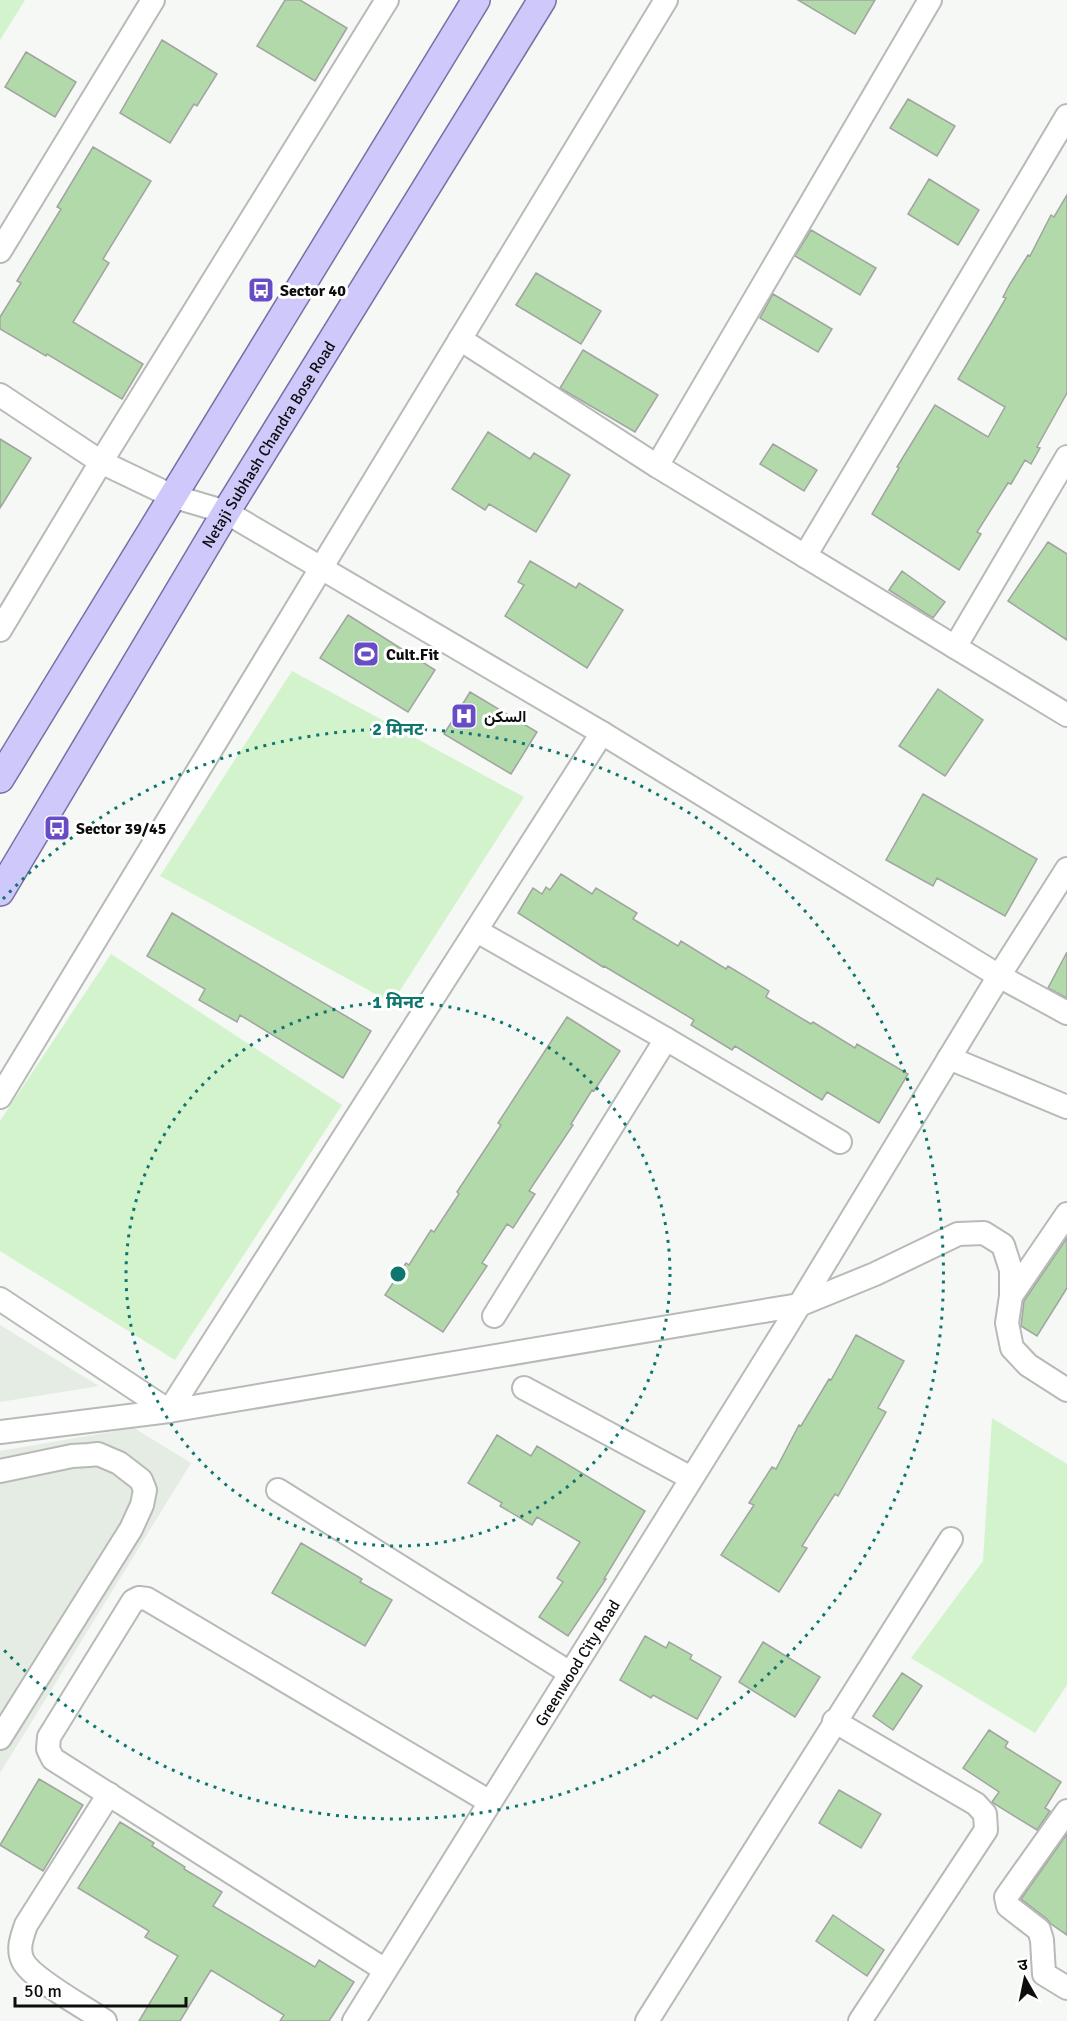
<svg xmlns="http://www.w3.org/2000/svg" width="1067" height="2021" font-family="Signika,Vazirmatn,'Noto Sans Devanagari',sans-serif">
<rect width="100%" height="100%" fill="#f5f8f4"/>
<path fill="#e5ece3" d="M 0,1325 L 99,1386 L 0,1402 Z
M 134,1428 L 191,1463 L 0,1773 L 0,1451 Z"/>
<path fill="#d3f3cc" d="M 0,0 L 25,0 L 0,40 Z
M 292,671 L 524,797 L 392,1003 L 160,876 Z
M 111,954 L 342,1105 L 175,1360 L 0,1251 L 0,1121 Z
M 992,1418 L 1067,1464 L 1067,1685 L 1035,1733 L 911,1658 L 983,1561 Z"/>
<path fill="#b2d9a9" stroke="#a1a4a0" stroke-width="1.5" d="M 285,0 L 300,0 L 347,28 L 315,81 L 257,46 Z
M 798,0 L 875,0 L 855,34 Z
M 162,40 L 217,74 L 197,106 L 194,104 L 170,143 L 120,113 Z
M 26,52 L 76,82 L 55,117 L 5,87 Z
M 908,99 L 955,126 L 937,156 L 890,128 Z
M 93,147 L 151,181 L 103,259 L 109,263 L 73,322 L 143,364 L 122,399 L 47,354 L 46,356 L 0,329 L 0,317 L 21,283 L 17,281 L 61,209 L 57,207 Z
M 929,179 L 979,210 L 958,245 L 908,214 Z
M 1067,195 L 1067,393 L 1037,447 L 1040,448 L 1031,464 L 1025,460 L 1011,484 L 1008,483 L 977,532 L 981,534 L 959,570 L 872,514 L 899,468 L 897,467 L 935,405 L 988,437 L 1005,407 L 958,379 L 992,322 L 1006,298 L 1003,297 L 1010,284 L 1028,255 L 1030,256 L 1051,215 L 1054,217 Z
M 811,230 L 876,268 L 860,295 L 795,256 Z
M 536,273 L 601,311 L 581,344 L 516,305 Z
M 773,294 L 832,329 L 818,352 L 760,318 Z
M 583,350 L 658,395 L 635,432 L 560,388 Z
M 488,432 L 530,459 L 534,453 L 570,475 L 536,532 L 489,504 L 485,510 L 452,489 Z
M 0,439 L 31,458 L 0,508 Z
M 773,444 L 817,470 L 804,491 L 760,464 Z
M 1048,542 L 1067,554 L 1067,640 L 1008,601 Z
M 530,561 L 576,588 L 579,583 L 623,610 L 587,668 L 505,616 L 524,585 L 518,582 Z
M 902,571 L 945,602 L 933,618 L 889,590 Z
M 348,615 L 435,670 L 408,712 L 320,658 Z
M 938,689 L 983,720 L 945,776 L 899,746 Z
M 470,692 L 537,732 L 511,774 L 444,734 Z
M 923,794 L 1037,859 L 1005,916 L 937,878 L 933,886 L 886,860 Z
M 561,874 L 592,894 L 596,888 L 637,913 L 633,919 L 678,946 L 681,941 L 726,969 L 728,966 L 769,991 L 766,997 L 811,1024 L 813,1022 L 855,1048 L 857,1044 L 908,1074 L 879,1123 L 827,1092 L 822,1100 L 735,1046 L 732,1050 L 691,1025 L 694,1020 L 604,966 L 603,967 L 518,913 L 533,888 L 542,894 L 546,887 L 550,890 Z
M 172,913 L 371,1031 L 343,1078 L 240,1015 L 237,1022 L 199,1000 L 205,989 L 147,956 Z
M 1067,952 L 1067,998 L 1048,988 Z
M 567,1017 L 620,1051 L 594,1091 L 592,1090 L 571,1124 L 573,1125 L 529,1191 L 535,1194 L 513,1228 L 507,1224 L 482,1263 L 487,1266 L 443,1332 L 385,1295 L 406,1263 L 409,1265 L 431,1230 L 434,1232 L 459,1194 L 457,1192 L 501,1125 L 498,1123 Z
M 1067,1238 L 1067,1288 L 1037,1336 L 1021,1326 L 1024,1301 Z
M 856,1335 L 904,1361 L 878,1408 L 886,1412 L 838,1496 L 835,1494 L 802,1546 L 807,1548 L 779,1592 L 721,1555 L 754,1505 L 749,1503 L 772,1467 L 776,1469 L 799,1425 L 801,1426 L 829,1379 L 831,1380 Z
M 497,1435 L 531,1456 L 537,1446 L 645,1511 L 604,1579 L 606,1579 L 568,1636 L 539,1617 L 563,1582 L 557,1578 L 580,1542 L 537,1517 L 532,1525 L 500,1506 L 502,1503 L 468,1483 Z
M 301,1543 L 362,1579 L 360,1582 L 392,1600 L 365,1646 L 272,1593 Z
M 645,1636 L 666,1648 L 669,1642 L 692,1655 L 690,1659 L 721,1677 L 697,1719 L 653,1695 L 651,1698 L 620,1680 Z
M 763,1642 L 820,1677 L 795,1717 L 739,1682 Z
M 902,1673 L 922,1686 L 893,1730 L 873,1716 Z
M 989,1730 L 1008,1742 L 1005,1747 L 1061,1782 L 1045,1808 L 1050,1811 L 1037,1830 L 993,1803 L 992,1802 L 999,1792 L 963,1768 Z
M 39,1779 L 83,1805 L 43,1871 L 0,1845 Z
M 839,1790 L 881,1814 L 861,1848 L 819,1823 Z
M 120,1822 L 154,1843 L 152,1846 L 185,1867 L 184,1869 L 222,1892 L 213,1906 L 315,1967 L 319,1960 L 354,1982 L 329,2021 L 280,2021 L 284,2015 L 211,1970 L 180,2021 L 139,2021 L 178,1956 L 145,1937 L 149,1931 L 78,1888 Z
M 1067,1834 L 1067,1935 L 1051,1924 L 1047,1919 L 1021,1899 Z
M 833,1915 L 884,1950 L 867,1976 L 816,1941 Z"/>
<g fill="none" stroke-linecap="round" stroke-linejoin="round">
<g stroke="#b7bab6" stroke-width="26">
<g id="minor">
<path d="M 0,251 L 153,0"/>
<path d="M 460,339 L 657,466 L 1067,715"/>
<path d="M 0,395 L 101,462 L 172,496 L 226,512 L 602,733 L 999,976 L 1067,1013"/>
<path d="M 657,466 L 930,0"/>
<path d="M 805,556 L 1067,116"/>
<path d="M 0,630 L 101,462 L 387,0"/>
<path d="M 955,647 L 1067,457"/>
<path d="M 477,931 L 666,1039 L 840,1142"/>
<path d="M 949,1058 L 1067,1107"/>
<path d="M 0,1097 L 666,0"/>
<path d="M 1011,1296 L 1067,1214"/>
<path d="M 0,1299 L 169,1411"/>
<path d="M 494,1316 L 666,1039"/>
<path d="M 524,1388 L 691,1478"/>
<path d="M 169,1411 L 602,733"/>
<path d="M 0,1432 L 169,1411 L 799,1305 L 875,1274 L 958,1234 L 984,1233 L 1003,1245 L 1011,1270 L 1011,1296 L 1007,1323 L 1012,1348 L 1028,1365 L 1067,1390"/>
<path d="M 0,1471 L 72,1456 L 89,1455 L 98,1454 L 119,1463 L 141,1480 L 145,1490 L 142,1505 L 131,1529 L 0,1738"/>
<path d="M 278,1490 L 570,1673"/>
<path d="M 834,1721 L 976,1804 L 985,1814 L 986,1830 L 860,2021"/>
<path d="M 1067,1811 L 1006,1897 L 1008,1906 L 1039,1930 L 1042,1940 L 1044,1974 L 1067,1988"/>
<path d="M 385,1970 L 53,1759 L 48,1749 L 49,1737 L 133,1601 L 139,1598 L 147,1599 L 490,1802"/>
<path d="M 105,2021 C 86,2008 32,1979 23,1961 C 17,1949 22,1937 26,1925 L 109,1794"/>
<path id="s1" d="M 354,2021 L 786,1327 L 999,976 L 1067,869"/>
<path d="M 647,2021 L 951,1539"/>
</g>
</g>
<g stroke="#7670a5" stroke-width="30">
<g id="major">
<path d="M 0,779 L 476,0"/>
<path id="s2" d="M 0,892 L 226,512 L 542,0"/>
</g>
</g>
<use href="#minor" stroke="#fff" stroke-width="22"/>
<use href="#major" stroke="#cfc9fb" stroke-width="27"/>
</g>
<g fill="none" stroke="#0f766e" stroke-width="3" stroke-dasharray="3 6">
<circle cx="398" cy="1274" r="272"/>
<path d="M3 899A545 545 0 1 1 3 1649"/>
</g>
<defs>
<g id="bus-square" transform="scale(1.35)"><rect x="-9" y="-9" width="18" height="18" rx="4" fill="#674cc5" stroke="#fff"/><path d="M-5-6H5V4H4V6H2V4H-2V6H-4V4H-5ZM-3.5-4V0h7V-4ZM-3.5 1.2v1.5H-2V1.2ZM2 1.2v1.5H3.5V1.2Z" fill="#fff"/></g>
<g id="stadium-square" transform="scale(1.35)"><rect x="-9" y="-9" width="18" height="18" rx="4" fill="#674cc5" stroke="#fff"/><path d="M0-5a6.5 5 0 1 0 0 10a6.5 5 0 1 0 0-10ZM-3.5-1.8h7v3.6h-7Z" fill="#fff"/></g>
<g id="hospital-square" transform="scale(1.35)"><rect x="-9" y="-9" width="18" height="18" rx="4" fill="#674cc5" stroke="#fff"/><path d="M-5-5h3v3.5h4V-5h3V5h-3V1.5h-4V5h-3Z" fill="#fff"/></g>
</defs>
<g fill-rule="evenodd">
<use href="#bus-square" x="261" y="290"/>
<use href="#stadium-square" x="366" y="654"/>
<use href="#hospital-square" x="464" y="716"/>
<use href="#bus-square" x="57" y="828"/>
</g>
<g text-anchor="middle" stroke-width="6" stroke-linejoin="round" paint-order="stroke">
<g font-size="16" font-weight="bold" fill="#0c0d0c" stroke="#fff" text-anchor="start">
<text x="280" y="296">Sector 40</text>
<text x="386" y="660">Cult.Fit</text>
<text x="484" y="722">السكن</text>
<text x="76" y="834">Sector 39/45</text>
</g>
<g font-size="16" fill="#0c0d0c" stroke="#fff">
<text dy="6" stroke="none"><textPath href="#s2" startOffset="522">Netaji Subhash Chandra Bose Road</textPath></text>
<text dy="6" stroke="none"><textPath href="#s1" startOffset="422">Greenwood City Road</textPath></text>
</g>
</g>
<circle cx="398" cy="1274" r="9" fill="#0f766e" stroke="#fff" stroke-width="3"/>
<g font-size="18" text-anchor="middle" font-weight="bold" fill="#0f766e" stroke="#fff" stroke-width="6" stroke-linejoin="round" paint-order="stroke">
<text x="398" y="735">2 मिनट</text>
<text x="398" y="1008">1 मिनट</text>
</g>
<g transform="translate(1025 1979) rotate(351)" stroke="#ffffff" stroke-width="4.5" paint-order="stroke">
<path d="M0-4.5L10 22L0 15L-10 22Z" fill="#0c0d0c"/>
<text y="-9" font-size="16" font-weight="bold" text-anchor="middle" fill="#0c0d0c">उ</text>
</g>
<path d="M15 1997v9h171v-9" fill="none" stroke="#0c0d0c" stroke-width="3"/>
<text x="24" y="1997" font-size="18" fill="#0c0d0c" stroke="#ffffff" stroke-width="4.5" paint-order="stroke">50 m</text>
</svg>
